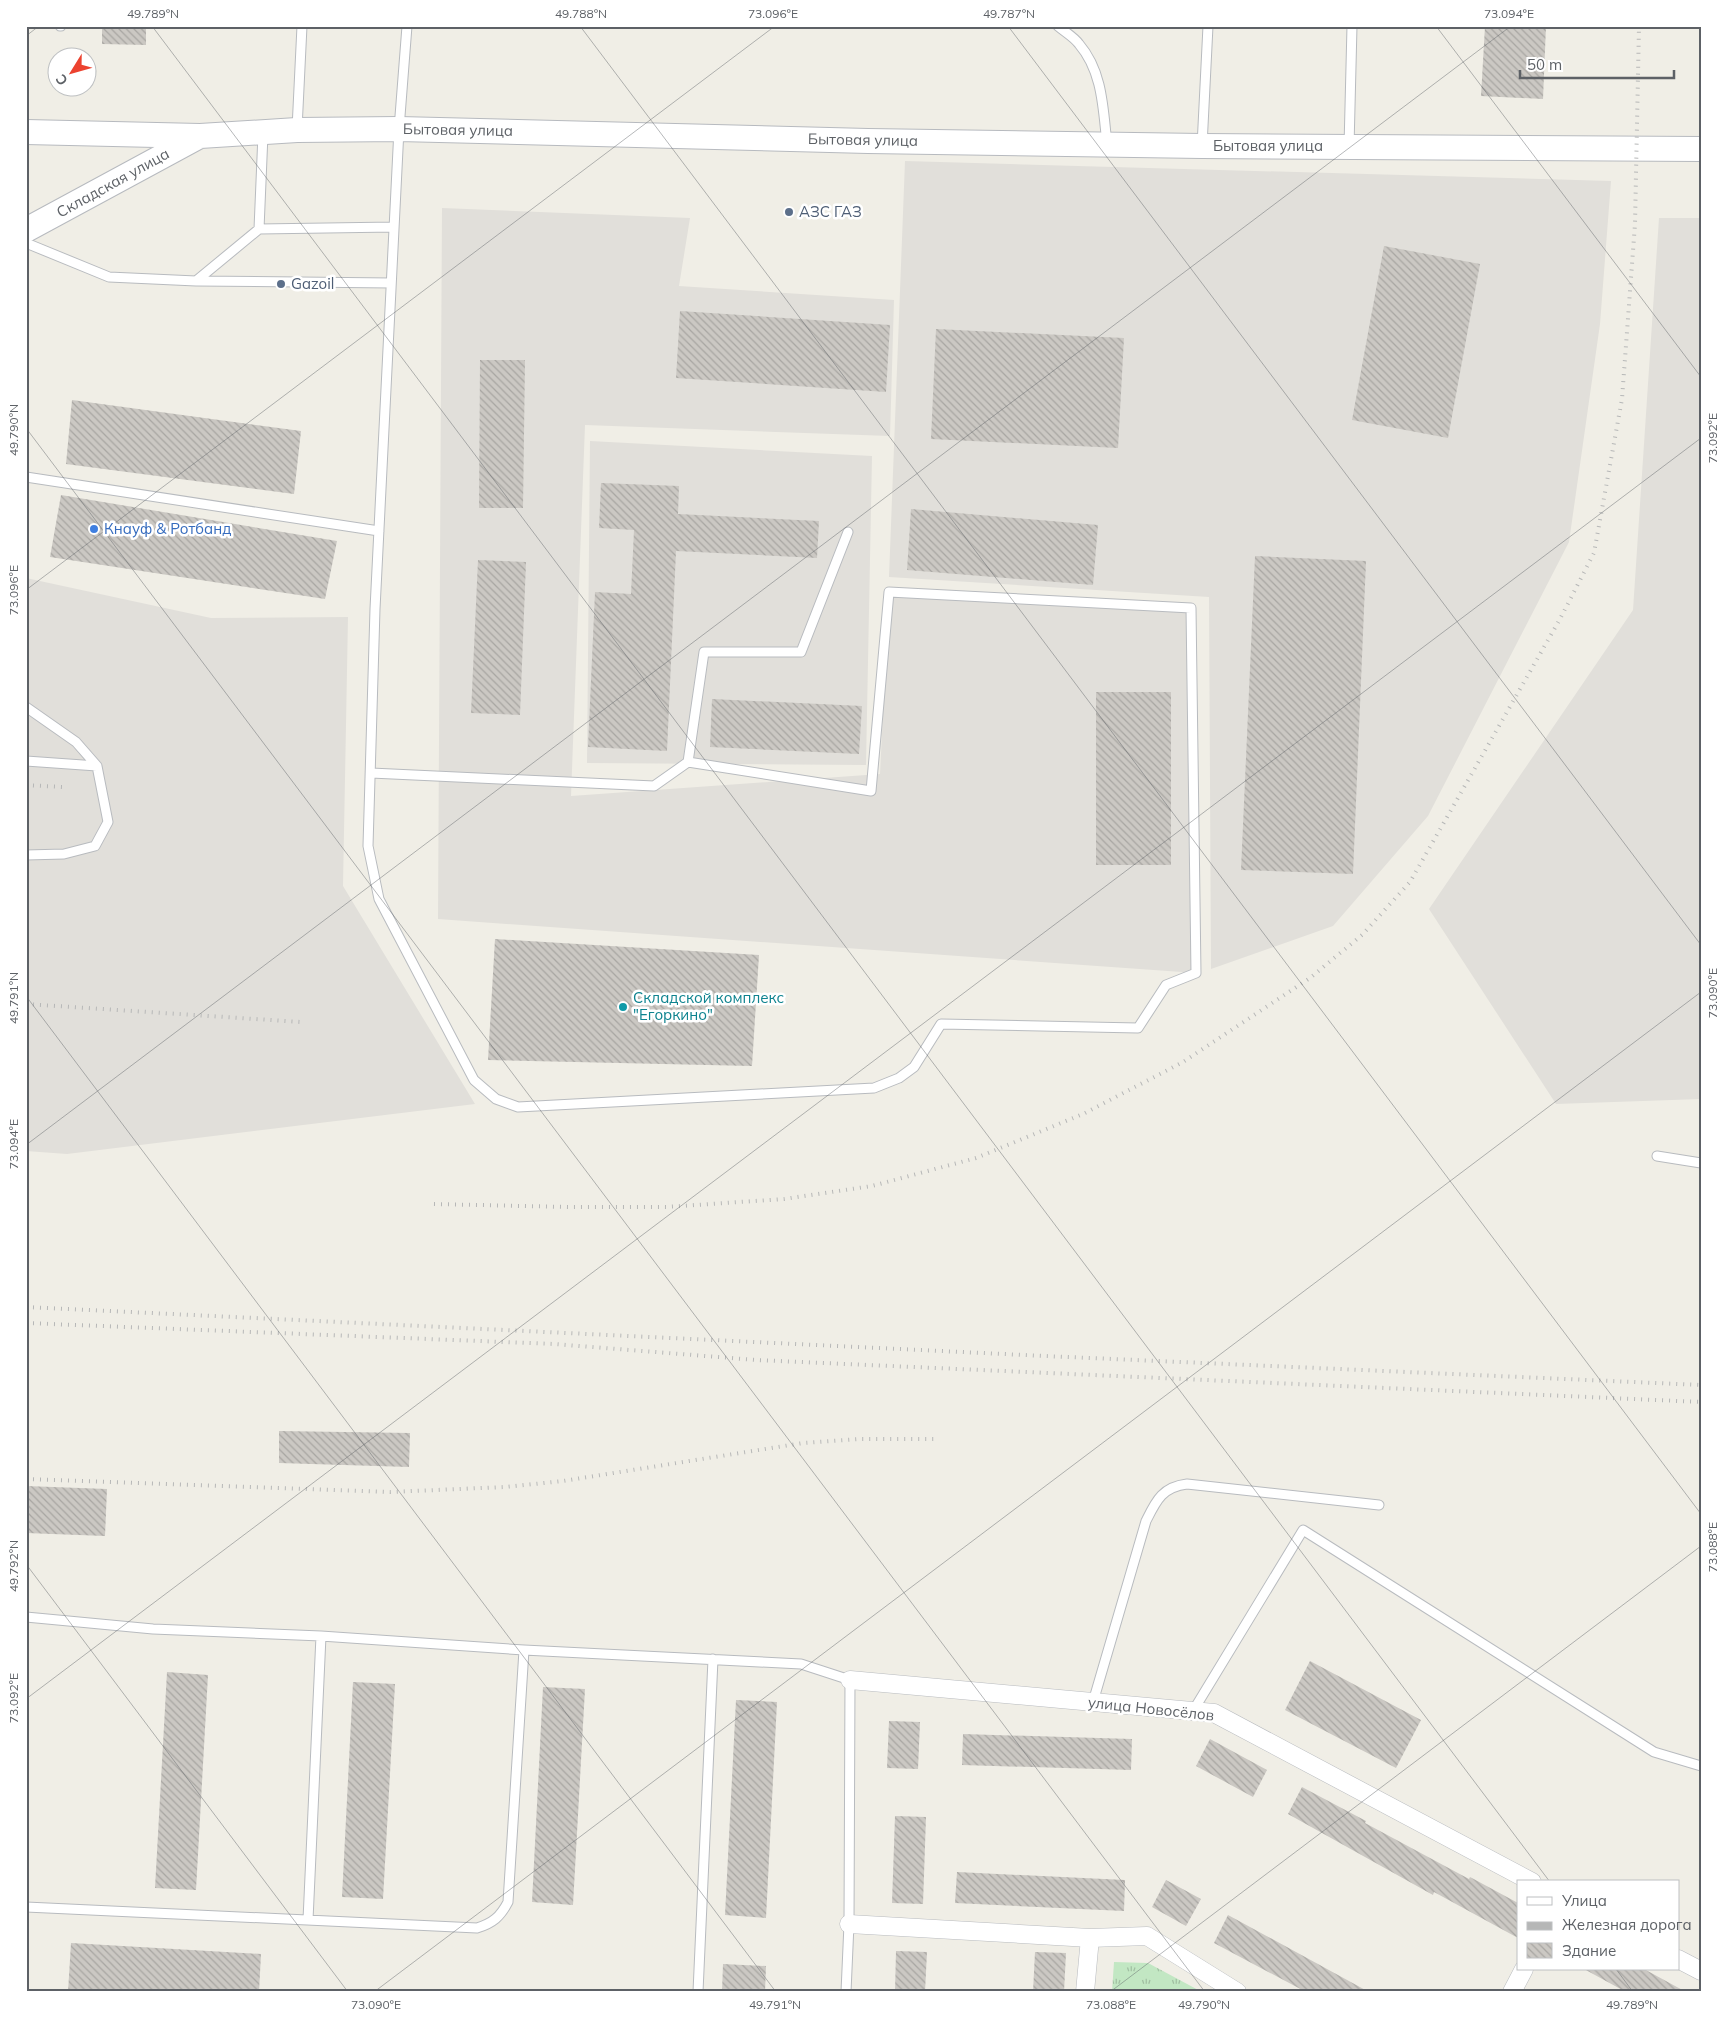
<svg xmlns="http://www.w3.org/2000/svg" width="1727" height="2018" font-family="Mulish,sans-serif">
<defs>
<pattern id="grass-tufts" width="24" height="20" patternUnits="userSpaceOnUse" patternTransform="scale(1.25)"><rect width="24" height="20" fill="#c2e7c3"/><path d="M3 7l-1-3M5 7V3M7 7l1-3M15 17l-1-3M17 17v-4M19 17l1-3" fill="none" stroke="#a1bfa2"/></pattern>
<pattern id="building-back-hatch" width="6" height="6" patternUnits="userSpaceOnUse" patternTransform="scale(1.25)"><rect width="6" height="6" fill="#cbc8c3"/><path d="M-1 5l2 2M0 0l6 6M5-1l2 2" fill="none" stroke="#a8a6a2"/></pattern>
</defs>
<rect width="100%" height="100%" fill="#f0eee6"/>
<path fill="#e1dfda" d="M 905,161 L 1611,181 L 1600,324 L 1569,542 L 1428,816 L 1333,926 L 1211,969 L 1209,597 L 889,577 Z
M 442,208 L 690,218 L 679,286 L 894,300 L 890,436 L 585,425 L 571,796 L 880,774 L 889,592 L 1191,608 L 1196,973 L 438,919 Z
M 1659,218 L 1701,218 L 1701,1099 L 1556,1104 L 1429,909 L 1633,610 Z
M 590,441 L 872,456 L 866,765 L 587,763 Z
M 26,578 L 211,618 L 348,617 L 343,886 L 475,1104 L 67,1154 L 26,1151 Z"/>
<path fill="url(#grass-tufts)" d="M 1114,1962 L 1148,1963 L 1202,1992 L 1112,1992 Z"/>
<path fill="url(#building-back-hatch)" d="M 102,26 L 146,26 L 146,45 L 102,44 Z
M 1485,26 L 1546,26 L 1543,99 L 1481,96 Z
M 1384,246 L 1480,264 L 1448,438 L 1352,420 Z
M 680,311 L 890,325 L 886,392 L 676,378 Z
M 936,329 L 1124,338 L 1118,448 L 931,439 Z
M 480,360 L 525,360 L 523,508 L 479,508 Z
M 72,400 L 301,431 L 294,494 L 66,464 Z
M 601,483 L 679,486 L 678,514 L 819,521 L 817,558 L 676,551 L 667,751 L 588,747 L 595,592 L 631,594 L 634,530 L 599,528 Z
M 61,495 L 337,541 L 325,599 L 50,557 Z
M 911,509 L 1098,525 L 1093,585 L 907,570 Z
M 1255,556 L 1366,561 L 1353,874 L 1241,870 Z
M 478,560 L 526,562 L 520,715 L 471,713 Z
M 1096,692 L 1171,692 L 1171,865 L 1096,865 Z
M 712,699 L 862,706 L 859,754 L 710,747 Z
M 495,939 L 759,955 L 752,1066 L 488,1060 Z
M 279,1431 L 410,1433 L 409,1467 L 279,1463 Z
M 26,1486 L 107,1489 L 105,1536 L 26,1533 Z
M 1310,1661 L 1421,1720 L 1396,1768 L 1285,1710 Z
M 167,1672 L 208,1675 L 196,1890 L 155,1888 Z
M 353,1682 L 395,1684 L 383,1899 L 342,1897 Z
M 543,1687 L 585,1689 L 573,1905 L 532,1902 Z
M 736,1700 L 777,1702 L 766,1918 L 725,1915 Z
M 889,1721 L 920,1722 L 918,1769 L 887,1768 Z
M 963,1734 L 1132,1739 L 1131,1770 L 962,1765 Z
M 1210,1739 L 1267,1770 L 1253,1797 L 1196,1766 Z
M 1302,1787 L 1366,1821 L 1365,1823 L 1469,1879 L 1470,1877 L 1518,1903 L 1518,1938 L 1434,1892 L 1433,1895 L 1288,1814 Z
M 895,1816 L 926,1817 L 923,1904 L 892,1903 Z
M 957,1872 L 1125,1880 L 1124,1911 L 955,1903 Z
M 1166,1880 L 1201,1899 L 1186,1926 L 1152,1907 Z
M 1228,1915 L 1296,1952 L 1369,1992 L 1306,1992 L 1214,1943 Z
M 71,1943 L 261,1954 L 259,1992 L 68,1992 Z
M 896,1951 L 927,1952 L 925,1992 L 895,1992 Z
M 1035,1952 L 1066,1953 L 1064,1992 L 1033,1992 Z
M 723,1964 L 766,1966 L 765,1992 L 722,1992 Z
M 1584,1969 L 1644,1969 L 1686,1992 L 1626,1992 Z"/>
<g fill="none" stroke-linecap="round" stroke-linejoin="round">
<g stroke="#b8bbbf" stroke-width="11">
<path id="lane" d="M 60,26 L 61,26
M 407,26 L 399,129 L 375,609 L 368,846 L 379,899 L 474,1080 L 496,1099 L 518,1107 L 874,1088 L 899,1078 L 914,1067 L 941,1024 L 1138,1028 L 1166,985 L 1196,973 L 1191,608 L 889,592 L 871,791 L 688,762
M 1058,26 C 1065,32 1074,37 1079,44 C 1103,72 1103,109 1107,144
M 297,129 L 302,26
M 1202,146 L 1208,26
M 1349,147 L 1352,26
M 259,229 L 394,227
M 26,243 L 109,277 L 196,281 L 259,229 L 263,134
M 196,281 L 391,283
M 26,477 L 379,531
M 26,707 L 76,742 L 97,766 L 108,822 L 95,846 L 64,854 L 26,855
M 26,761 L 97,766
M 371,773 L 654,786 L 688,762 L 704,652 L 801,652 L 848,532
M 1657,1156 L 1701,1163
M 26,1617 L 153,1629 L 321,1636 L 524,1650 L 801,1664 L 850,1680 L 849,1924 L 846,1992
M 1093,1702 L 1146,1521 C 1156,1501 1162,1487 1187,1484 L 1379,1505
M 1193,1711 L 1303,1530 L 1654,1752 L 1701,1766
M 26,1907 L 477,1928 C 493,1923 500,1917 508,1902 L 524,1650
M 308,1920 L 321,1636
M 698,1992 L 713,1659"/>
</g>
<g stroke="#b8bbbf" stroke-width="19">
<path id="street" d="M 850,1680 L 1214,1713 L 1532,1882
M 849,1924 L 1090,1938 L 1147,1936 L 1237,1992
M 1678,1959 L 1701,1971
M 1085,1992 L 1090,1938
M 1512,1992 L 1524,1969"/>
</g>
<g stroke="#b7babf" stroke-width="26">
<path id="secondary" d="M 26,132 L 200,136 L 297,130 L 399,129 L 868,141 L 1202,146 L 1701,149
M 26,230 L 198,137"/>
</g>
<use href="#lane" stroke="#fff" stroke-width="9"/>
<use href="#street" stroke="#fff" stroke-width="18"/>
<use href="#secondary" stroke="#fff" stroke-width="24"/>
<path stroke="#b6b7b7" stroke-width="4" stroke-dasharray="1 6" stroke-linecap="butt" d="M 26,785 L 62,787
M 26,1004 L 301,1022
M 434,1204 L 568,1207 L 666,1207 L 784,1199 L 872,1186 L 976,1158 L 1083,1114 L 1183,1062 L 1310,978 L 1362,935 L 1410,882 L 1560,619 L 1594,553 L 1622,399 L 1635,224 L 1639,26
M 26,1307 L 1045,1356 L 1701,1385
M 26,1323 L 554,1344 L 756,1360 L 1701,1402
M 26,1479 L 390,1492 L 505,1487 L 563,1481 L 803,1443 L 859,1439 L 935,1439"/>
</g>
<path fill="none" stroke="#5d6166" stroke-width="1" stroke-opacity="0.45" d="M 152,26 L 1550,1882M 580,26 L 1701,1514M 1008,26 L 1701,945M 1436,26 L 1701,377M 26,36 L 39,26M 26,428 L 1205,1992M 26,590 L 775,26M 26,996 L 776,1992M 26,1145 L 1511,26M 26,1564 L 348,1992M 26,1699 L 1701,438M 1616,1969 L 1633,1992M 374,1992 L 1701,992M 1110,1992 L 1701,1546"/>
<g fill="#5c6f8a" stroke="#fff" stroke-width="2">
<circle cx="789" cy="212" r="5"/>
<circle cx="281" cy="284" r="5"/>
</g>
<circle fill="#3f7fe0" stroke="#fff" stroke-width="2" cx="94" cy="529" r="5"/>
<circle fill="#0f9aa8" stroke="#fff" stroke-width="2" cx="623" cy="1007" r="5"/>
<g text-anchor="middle" stroke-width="5" stroke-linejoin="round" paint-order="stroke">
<g font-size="15" fill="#5d6166" stroke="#fff">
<text transform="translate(458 130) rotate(1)" y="5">Бытовая улица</text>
<text transform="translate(863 140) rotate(1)" y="5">Бытовая улица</text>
<text x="1268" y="151">Бытовая улица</text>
<text transform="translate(113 183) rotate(-29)" y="5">Складская улица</text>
<text transform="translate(1151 1709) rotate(6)" y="5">улица Новосёлов</text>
</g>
<g font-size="15" fill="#4e5e75" stroke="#fff" text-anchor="start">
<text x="799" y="217">АЗС ГАЗ</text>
<text x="291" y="289">Gazoil</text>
</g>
<g font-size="15" fill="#366cbe" stroke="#fff" text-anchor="start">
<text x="104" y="534">Кнауф &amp; Ротбанд</text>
</g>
<g font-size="15" fill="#0d838f" stroke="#fff" text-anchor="start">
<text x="633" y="1003">Складской комплекс<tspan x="633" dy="17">"Егоркино"</tspan></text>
</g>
</g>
<rect width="1727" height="2018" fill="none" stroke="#ffffff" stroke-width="55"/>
<rect x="1517" y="1880" width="162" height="90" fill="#ffffff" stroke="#bec0c2"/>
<rect x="1527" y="1897" width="25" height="8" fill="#ffffff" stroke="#bec0c2"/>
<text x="1562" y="1906" font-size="15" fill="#5d6166">Улица</text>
<rect x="1527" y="1922" width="25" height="8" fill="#b6b7b7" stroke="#bec0c2"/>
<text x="1562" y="1930" font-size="15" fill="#5d6166">Железная дорога</text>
<rect x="1527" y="1943" width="25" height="15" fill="url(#building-back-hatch)" stroke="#bec0c2"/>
<text x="1562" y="1956" font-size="15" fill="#5d6166">Здание</text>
<g transform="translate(72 72) rotate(233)"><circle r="24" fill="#ffffff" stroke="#bec0c2"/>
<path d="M0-4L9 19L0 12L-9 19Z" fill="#ec422f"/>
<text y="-8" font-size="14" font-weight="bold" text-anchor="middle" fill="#5d6166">С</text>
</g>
<path d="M1520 70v8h154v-8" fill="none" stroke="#5d6166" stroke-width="2.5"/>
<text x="1527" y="70" font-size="15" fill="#5d6166" stroke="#ffffff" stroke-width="4" paint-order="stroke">50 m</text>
<rect x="28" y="28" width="1672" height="1962" fill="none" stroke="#5d6166" stroke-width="2"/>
<g font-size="12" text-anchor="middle" fill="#5d6166">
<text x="153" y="18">49.789°N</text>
<text x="581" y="18">49.788°N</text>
<text x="773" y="18">73.096°E</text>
<text x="1009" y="18">49.787°N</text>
<text x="1509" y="18">73.094°E</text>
<text transform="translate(14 430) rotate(-90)" y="4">49.790°N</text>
<text transform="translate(1713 438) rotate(-90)" y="4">73.092°E</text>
<text transform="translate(14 590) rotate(-90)" y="4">73.096°E</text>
<text transform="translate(1713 993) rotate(-90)" y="4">73.090°E</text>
<text transform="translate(14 998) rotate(-90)" y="4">49.791°N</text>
<text transform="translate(14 1144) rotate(-90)" y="4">73.094°E</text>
<text transform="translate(1713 1547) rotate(-90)" y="4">73.088°E</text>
<text transform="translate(14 1566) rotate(-90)" y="4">49.792°N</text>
<text transform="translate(14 1698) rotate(-90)" y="4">73.092°E</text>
<text x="376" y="2009">73.090°E</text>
<text x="775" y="2009">49.791°N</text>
<text x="1111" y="2009">73.088°E</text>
<text x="1204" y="2009">49.790°N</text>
<text x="1632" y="2009">49.789°N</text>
</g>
</svg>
